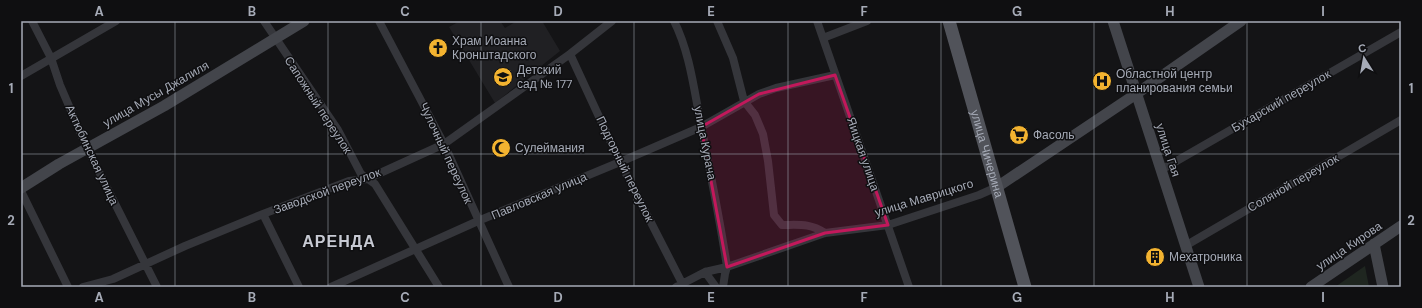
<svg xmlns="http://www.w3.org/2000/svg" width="1422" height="308" font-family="'DM Sans',sans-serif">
<rect width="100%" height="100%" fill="#141416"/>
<path fill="#202023" d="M 460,21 L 500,21 L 505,28 L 517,21 L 542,21 L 560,51 L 495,103 L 449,27 Z"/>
<path fill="#1f2620" d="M 1365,266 L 1369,287 L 1335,287 Z"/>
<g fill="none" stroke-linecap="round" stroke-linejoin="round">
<path stroke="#35363b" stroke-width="8" d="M 32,21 L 51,58 L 60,85 L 87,148 L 157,287
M 264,21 L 338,130 L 361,174 L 375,184 L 439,287
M 379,21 L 444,144 L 509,287
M 674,21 C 690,53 694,90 701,125 C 710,172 720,219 727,267 L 725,274 L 723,287
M 717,21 L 733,58 L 744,101 L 755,115 L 763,134 L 768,161 L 774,215 L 782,225 C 799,225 810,223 825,233
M 817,21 L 909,287
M 823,38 L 867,21
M 570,54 L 620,162 L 682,283
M 21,76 L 116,21
M 1161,170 L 1401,32
M 21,191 L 68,287
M 263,214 L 299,287
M 1185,246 L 1401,120
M 705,272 L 716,287
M 83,287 L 113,279 L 185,246 L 263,214 L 349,181 L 367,179 L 444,144 L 570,54 L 612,21
M 331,287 L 478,221 L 620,162 L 701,127 L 759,94 L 776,88 L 835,75
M 676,287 L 705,272 L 727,267 L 825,233 L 888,225 L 979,195 L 997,187"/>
<path stroke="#43454b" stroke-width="11" d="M 1113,21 L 1199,287
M 997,187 L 1136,94 L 1241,21
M 21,188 L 59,164 L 164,106 L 304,21
M 1374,244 L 1383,287
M 1311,287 L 1401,226"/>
<path stroke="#51535a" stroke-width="13" id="s1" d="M 949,21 L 1025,287"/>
</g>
<path fill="#c2185b" fill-opacity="0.2" stroke="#c2185b" stroke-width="3" stroke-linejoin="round" d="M 835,75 L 888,225 L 825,233 L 727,267 L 701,127 L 759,94 Z"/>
<path fill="none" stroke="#a6abb7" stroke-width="1" stroke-opacity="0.55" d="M 175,21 L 175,287M 328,21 L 328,287M 481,21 L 481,287M 634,21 L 634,287M 788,21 L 788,287M 941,21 L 941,287M 1094,21 L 1094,287M 1247,21 L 1247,287M 21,154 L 1401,154"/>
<defs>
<g id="church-disc" transform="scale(1)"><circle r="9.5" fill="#f3b330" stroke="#0f0f11"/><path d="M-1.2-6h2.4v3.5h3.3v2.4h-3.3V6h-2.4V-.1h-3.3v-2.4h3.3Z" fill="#111"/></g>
<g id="school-disc" transform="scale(1)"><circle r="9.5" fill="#f3b330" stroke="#0f0f11"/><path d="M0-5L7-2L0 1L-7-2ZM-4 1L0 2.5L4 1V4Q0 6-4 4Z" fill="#111"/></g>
<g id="hospital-disc" transform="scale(1)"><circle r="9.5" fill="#f3b330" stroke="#0f0f11"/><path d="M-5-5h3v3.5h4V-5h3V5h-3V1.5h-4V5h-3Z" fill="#111"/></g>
<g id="supermarket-disc" transform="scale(1)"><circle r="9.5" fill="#f3b330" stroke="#0f0f11"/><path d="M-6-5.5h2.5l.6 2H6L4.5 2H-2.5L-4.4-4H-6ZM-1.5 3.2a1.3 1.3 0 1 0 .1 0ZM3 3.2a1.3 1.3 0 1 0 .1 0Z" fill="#111"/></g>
<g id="mosque-disc" transform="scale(1)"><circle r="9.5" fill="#f3b330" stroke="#0f0f11"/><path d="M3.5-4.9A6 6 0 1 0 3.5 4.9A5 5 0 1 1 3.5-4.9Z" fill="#111"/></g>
<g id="building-disc" transform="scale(1)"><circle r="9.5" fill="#f3b330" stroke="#0f0f11"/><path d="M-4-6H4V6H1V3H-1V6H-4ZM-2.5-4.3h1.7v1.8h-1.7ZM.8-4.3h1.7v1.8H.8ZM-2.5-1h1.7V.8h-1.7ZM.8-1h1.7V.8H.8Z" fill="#111"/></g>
</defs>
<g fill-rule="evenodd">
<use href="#church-disc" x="438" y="48"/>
<use href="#school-disc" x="503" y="77"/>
<use href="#hospital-disc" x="1102" y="81"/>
<use href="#supermarket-disc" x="1019" y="135"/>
<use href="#mosque-disc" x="501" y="148"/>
<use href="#building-disc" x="1155" y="257"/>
</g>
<g text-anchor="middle" stroke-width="3" stroke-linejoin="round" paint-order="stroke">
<g font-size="12" fill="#a6abb7" stroke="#0f0f11" text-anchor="start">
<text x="452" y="45">Храм Иоанна<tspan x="452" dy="14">Кронштадского</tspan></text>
<text x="517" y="74">Детский<tspan x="517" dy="14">сад № 177</tspan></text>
<text x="1116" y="78">Областной центр<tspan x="1116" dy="14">планирования семьи</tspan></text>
<text x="1033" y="139">Фасоль</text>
<text x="515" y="152">Сулеймания</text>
<text x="1169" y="261">Мехатроника</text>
</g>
<g font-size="12" fill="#a6abb7" stroke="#0f0f11">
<text transform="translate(156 94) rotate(-30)" y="4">улица Мусы Джалиля</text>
<text transform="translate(1281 101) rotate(-30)" y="4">Бухарский переулок</text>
<text transform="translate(318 105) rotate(57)" y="4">Сапожный переулок</text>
<text transform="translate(705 143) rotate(79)" y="4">улица Курача</text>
<text transform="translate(1168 150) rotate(72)" y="4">улица Гая</text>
<text transform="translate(446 153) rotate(65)" y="4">Чулочный переулок</text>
<text transform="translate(863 154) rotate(71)" y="4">Яицкая улица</text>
<text dy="4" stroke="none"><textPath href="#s1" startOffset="138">улица Чичерина</textPath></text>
<text transform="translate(92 155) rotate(65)" y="4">Актюбинская улица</text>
<text transform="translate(625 169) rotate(64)" y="4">Подгорный переулок</text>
<text transform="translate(1293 183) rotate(-30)" y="4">Соляной переулок</text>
<text transform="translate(327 191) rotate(-20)" y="4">Заводской переулок</text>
<text transform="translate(539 196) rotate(-23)" y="4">Павловская улица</text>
<text transform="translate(924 198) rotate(-17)" y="4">улица Маврицкого</text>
<text transform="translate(1349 246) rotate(-34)" y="4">улица Кирова</text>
</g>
<g font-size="16" font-weight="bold" letter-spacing="1" fill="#c7cad3" stroke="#0f0f11">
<text x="339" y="247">АРЕНДА</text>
</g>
</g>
<rect width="1422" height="308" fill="none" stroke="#0f0f11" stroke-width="44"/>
<g transform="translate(1364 58) rotate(349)" stroke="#0f0f11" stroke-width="3" paint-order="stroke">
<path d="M0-3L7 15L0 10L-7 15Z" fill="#a6abb7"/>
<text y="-6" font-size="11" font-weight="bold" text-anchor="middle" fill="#a6abb7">С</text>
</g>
<rect x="22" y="22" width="1378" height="264" fill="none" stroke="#a6abb7" stroke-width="1.5"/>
<g font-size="13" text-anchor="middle" font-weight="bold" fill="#a6abb7">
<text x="99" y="16">A</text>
<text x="252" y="16">B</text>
<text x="405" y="16">C</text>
<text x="558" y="16">D</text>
<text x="711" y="16">E</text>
<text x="864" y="16">F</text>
<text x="1017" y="16">G</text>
<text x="1170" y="16">H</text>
<text x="1323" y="16">I</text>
<text x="11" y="93">1</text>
<text x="1411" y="93">1</text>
<text x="11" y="225">2</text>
<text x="1411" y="225">2</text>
<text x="99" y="302">A</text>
<text x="252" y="302">B</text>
<text x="405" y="302">C</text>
<text x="558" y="302">D</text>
<text x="711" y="302">E</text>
<text x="864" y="302">F</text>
<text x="1017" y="302">G</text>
<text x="1170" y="302">H</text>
<text x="1323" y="302">I</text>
</g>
</svg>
